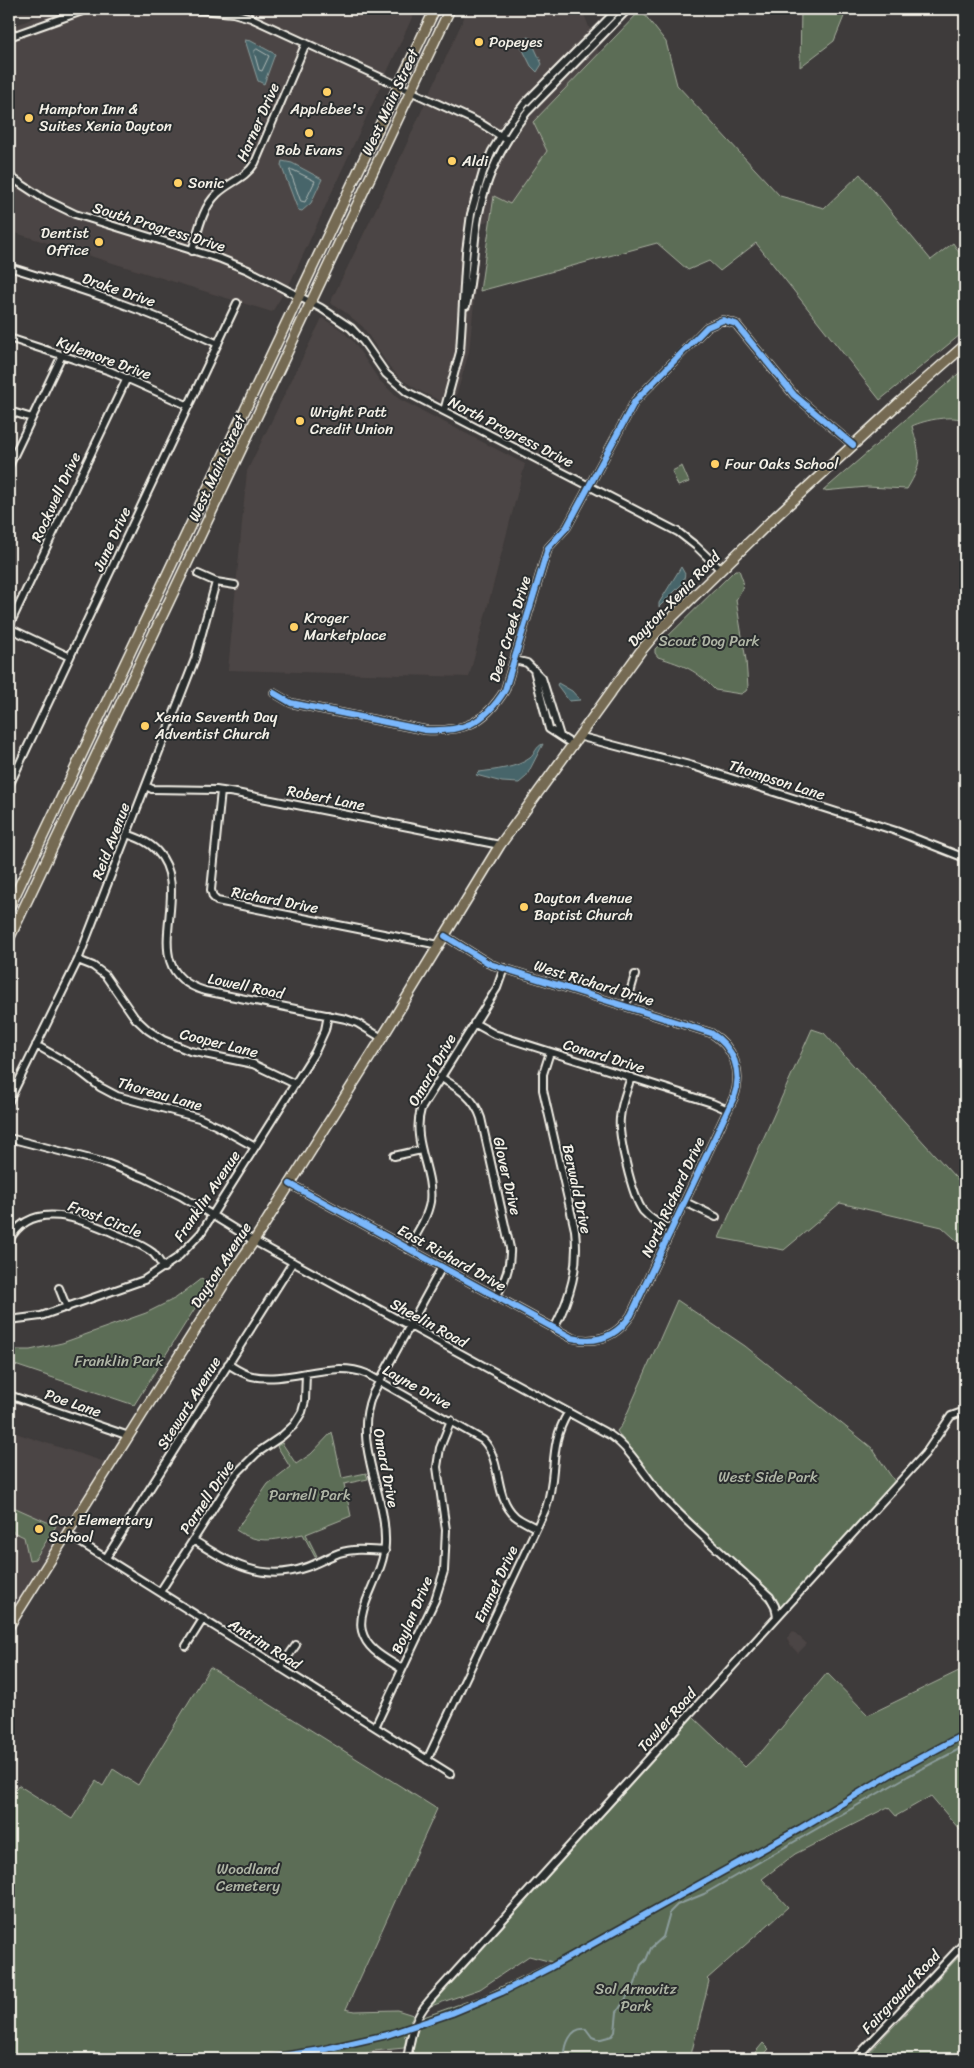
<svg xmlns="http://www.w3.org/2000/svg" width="974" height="2068" font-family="Sriracha,sans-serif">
<rect width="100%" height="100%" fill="#3e3b3b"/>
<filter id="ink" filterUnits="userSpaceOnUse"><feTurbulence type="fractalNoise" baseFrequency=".02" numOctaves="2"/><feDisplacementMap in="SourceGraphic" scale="10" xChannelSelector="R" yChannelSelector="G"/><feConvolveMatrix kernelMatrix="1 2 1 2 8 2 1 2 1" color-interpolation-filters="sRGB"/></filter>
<g filter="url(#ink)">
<path fill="#4c4544" d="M 39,9 L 416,9 L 291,281 L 272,312 L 9,231 L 9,28 L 41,15 Z
M 468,9 L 582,9 L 621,110 L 539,201 L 482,223 L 469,352 L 453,407 L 418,390 L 401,379 L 388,365 L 363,327 L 345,312 L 330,303 L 392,176 Z
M 322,318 L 340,329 L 353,341 L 379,380 L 399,399 L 525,464 L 469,677 L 228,670 L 247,471 Z
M 9,1431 L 111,1464 L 9,1619 Z
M 793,1631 L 807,1644 L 798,1653 L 790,1645 L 787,1638 Z"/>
<path fill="#5c6d56" stroke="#a8af9f" d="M 801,9 L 847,9 L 834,41 L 800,67 Z
M 641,10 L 666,42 L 677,85 L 780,196 L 824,208 L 860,174 L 931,260 L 953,243 L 965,261 L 965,331 L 880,400 L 756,243 L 720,271 L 709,261 L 688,270 L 657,243 L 480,291 L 494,196 L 510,204 L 547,151 L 533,122 Z
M 965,368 L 965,421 C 953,414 925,420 912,426 C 920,456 924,461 907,489 L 867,487 L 823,491 Z
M 682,466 L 689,482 L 678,486 L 672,471 Z
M 735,570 L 739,570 L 743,581 L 742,589 L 736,600 L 746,660 L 748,687 L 746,691 L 741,694 L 715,690 C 695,669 685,666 658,657 L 655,653 L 655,649 Z
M 812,1029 L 824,1033 L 965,1188 L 965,1248 L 942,1227 L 840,1203 L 784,1250 L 719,1238 Z
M 202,1278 L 209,1286 L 134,1405 L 9,1363 L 9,1350 L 30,1350 L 62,1343 L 146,1313 L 176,1298 Z
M 677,1300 L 745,1346 L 872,1448 L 897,1485 L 776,1612 L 731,1561 L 654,1487 L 617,1431 L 622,1425 Z
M 332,1432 L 342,1478 L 366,1473 L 368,1479 L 344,1484 L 351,1516 L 306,1534 L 317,1556 L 315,1557 L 303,1534 C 277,1539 260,1546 236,1530 L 268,1484 L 290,1467 L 277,1446 L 282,1443 L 296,1464 L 311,1454 Z
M 9,1505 L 56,1526 L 35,1559 L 29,1560 L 24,1537 L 9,1530 Z
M 210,1667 L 437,1809 L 346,2009 L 354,2011 L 397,2010 L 413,2015 L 410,2022 L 482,1996 L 552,1962 L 529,1956 L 480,1989 L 431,2006 L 693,1717 L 745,1767 L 763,1750 L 827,1673 L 868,1715 L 965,1668 L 965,1836 L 931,1796 L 896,1816 L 888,1807 L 795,1854 L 762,1879 L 788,1907 L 707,1979 L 709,1981 L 690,2059 L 412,2059 L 416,2032 L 404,2036 L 406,2038 L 404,2048 L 374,2051 L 348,2059 L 9,2059 L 9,1800 L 18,1785 L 72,1819 L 96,1781 L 103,1786 L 113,1769 L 138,1785 Z
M 965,1950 L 965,2059 L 863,2059 Z
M 763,2043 L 769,2049 L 760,2059 L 757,2059 L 753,2055 Z"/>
<path fill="#47656a" stroke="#8c9d9c" d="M 527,37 L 530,38 L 542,64 L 537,72 L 531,66 L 521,46 L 521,43 Z
M 245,40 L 251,41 L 275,54 L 264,84 L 258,81 Z
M 282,161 L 292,163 L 322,179 L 311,203 L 302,211 L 298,210 L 281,165 Z
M 681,567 L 685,574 L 683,583 L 659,607 L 659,603 Z
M 558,683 L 572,691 L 580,700 L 569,701 L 557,685 Z
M 543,744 L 526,777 L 519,783 L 502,782 L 476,775 L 479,772 C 494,770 517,768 530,758 C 535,754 536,746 543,744 Z"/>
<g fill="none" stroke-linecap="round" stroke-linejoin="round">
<path stroke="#afb9b6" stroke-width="1" d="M 257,49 L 269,56 L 262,71 L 259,70 L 254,52 Z
M 290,170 L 293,170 L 315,181 L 305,202 L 301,201 Z"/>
<path stroke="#8c9d9c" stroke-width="2" d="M 565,2059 C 564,2046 570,2027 586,2029 L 592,2037 L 597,2039 L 601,2039 L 612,2036 L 615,2032 L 617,2012 L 635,1984 L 641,1965 L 646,1960 L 651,1948 L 663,1937 L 670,1912 L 677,1905 L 704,1894 L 908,1776 L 965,1746"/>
<g stroke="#f4f1e8" stroke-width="10">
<path id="minor" d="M 189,9 L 233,13 L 251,18 L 480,123 L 504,138
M 9,37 L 88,9
M 9,176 L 44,199 L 75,214 L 221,259 L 248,270 L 321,308 L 351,328 L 363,341 L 386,374 L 407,392 L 678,532 L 696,546 L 721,570
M 192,251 C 198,232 202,208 217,194 C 229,182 245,179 255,163 L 306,43
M 9,267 C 81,289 150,311 218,344
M 466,306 C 472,281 473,255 476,230 C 482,186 500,146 527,112 L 628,9
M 9,338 L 110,371 L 189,406
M 9,411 L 32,418
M 444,411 L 460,352 L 466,252 L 471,214 L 483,172 L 492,151 L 507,126 L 525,103 L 618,9
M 9,466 L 62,355
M 198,574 L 216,582 L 235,585
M 9,626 L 127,378
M 9,628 L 70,657
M 515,660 L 527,663 L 542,678 L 560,736
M 534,670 L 549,729 L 572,744
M 274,693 L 291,703 L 425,730 C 463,732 484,724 505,690 L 548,548 L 567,527 L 635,401 L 707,327 L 723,320 L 736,324 L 794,395 L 853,445
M 578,736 L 693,766 L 896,831 L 965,858
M 9,786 L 237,303
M 146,786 L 152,789 L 216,790 L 236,793 L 500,845
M 221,791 L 211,890 L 213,897 L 217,901 L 439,945
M 127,834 C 138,838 149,842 157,851 C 197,893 131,969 205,991 L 346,1019 L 357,1023 L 382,1038
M 78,960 L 93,966 L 105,975 L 135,1018 L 148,1030 L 163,1040 L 190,1051 L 253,1064 L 295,1084
M 626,1006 L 635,975
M 474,1023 L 494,1034 L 712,1103 L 728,1110
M 36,1045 L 73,1066 L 100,1087 L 117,1096 L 199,1118 L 217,1126 L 255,1147
M 550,1052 L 543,1074 L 543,1090 L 575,1230 C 579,1267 571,1296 554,1329
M 440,1077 C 458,1088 474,1097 481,1118 L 510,1248 C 511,1266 505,1281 496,1297
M 631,1077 C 627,1090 621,1104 620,1118 C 618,1136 632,1196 643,1211 C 651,1220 661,1225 671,1230
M 9,1101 L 78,960 L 195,659 L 216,582
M 9,1138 L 106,1163 L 145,1178 L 181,1196 L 254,1241 L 610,1435 C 633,1451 646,1478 664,1498 C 697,1533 735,1564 770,1597 L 775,1606 L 777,1617
M 394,1156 L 421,1150
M 290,1184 L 572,1338 C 597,1344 617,1336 631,1315 L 734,1097 C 743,1072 734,1047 711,1033 L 490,964 L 445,936
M 685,1202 L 716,1217
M 9,1241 C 31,1197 85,1220 118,1235 C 129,1240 143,1245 153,1253 C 157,1257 160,1263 164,1268
M 408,1249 C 416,1234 427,1219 430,1202 C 434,1171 411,1142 421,1109 L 497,988 L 504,968
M 59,1288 L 67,1308
M 9,1320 L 41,1316 L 144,1280 L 177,1258 L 201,1233 L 315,1052 L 325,1030 L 328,1015
M 228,1364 C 236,1369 243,1374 252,1376 C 289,1384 331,1359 367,1374 L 483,1440 C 503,1461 493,1496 515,1516 C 521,1521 529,1524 536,1528
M 9,1395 L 129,1436
M 67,1534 L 450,1774
M 193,1540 C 230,1563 262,1583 307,1567 C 318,1563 328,1557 339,1553 C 354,1548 369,1550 385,1551
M 106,1558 L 293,1262
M 160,1592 L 234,1476 L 257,1453 L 282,1436 L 294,1425 L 302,1412 L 305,1401 L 306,1373
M 186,1646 L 203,1619
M 280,1668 L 296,1645
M 402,1669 C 387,1659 367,1651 362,1631 C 356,1607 384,1574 385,1544 C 387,1493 352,1446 372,1395 L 442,1267
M 375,1727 L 435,1600 L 444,1571 L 446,1530 L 437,1467 L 440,1448 L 451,1420
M 427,1760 L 546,1508 C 558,1473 548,1445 568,1413
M 407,2059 C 411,2037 413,2019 429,2001 L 925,1454 L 951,1416 L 965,1411
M 855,2059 L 965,1942"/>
</g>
<g stroke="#f4f1e8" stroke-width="12">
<path id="major" d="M 9,908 L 435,9
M 9,939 L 450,9
M 9,1626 L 226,1281 L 254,1241 L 382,1038 L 500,845 L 640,652 L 656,633 L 774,518 L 900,402 L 965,345"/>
</g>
<use href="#minor" stroke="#2a2d2e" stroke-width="6"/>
<use href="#major" stroke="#756b52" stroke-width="9"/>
<g stroke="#2a2d2e" stroke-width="9">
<path id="cycleway" d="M 274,693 L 291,703 L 425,730 C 463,732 484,724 505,690 L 548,548 L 567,527 L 635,401 L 707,327 L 723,320 L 736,324 L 794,395 L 853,445
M 290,1184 L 572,1338 C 597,1344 617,1336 631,1315 L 734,1097 C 743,1072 734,1047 711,1033 L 490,964 L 445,936
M 263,2059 L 321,2050 L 387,2035 L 452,2013 L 502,1992 L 551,1967 L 801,1828 L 896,1771 L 965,1734"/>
</g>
<use href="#cycleway" stroke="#7ab7fb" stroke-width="6"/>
</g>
</g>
<g fill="#ffd166" stroke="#2a2d2e" stroke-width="2">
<circle cx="479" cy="42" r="5"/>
<circle cx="327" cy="92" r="5"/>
<circle cx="29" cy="118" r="5"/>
<circle cx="309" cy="133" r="5"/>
<circle cx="452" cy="161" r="5"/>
<circle cx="178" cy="183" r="5"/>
<circle cx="99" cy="242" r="5"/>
<circle cx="300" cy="421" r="5"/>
<circle cx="715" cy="464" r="5"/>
<circle cx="294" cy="627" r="5"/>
<circle cx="145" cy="726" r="5"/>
<circle cx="524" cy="907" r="5"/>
<circle cx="39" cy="1529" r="5"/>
</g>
<g text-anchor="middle" stroke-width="4" stroke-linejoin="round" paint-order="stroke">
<g font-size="15" fill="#f4f1e8" stroke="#2a2d2e" text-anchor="start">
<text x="489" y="47">Popeyes</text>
<text x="39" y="114">Hampton Inn &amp;<tspan x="39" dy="17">Suites Xenia Dayton</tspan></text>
<text x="327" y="114" text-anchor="middle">Applebee's</text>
<text x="309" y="155" text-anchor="middle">Bob Evans</text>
<text x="462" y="166">Aldi</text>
<text x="188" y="188">Sonic</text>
<text x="89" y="238" text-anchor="end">Dentist<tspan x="89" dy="17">Office</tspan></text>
<text x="310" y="417">Wright Patt<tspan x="310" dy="17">Credit Union</tspan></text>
<text x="725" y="469">Four Oaks School</text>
<text x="304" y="623">Kroger<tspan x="304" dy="17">Marketplace</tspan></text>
<text x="155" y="722">Xenia Seventh Day<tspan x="155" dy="17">Adventist Church</tspan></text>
<text x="534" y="903">Dayton Avenue<tspan x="534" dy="17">Baptist Church</tspan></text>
<text x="49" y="1525">Cox Elementary<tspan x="49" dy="17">School</tspan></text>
</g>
<g font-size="15" fill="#f4f1e8" stroke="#2a2d2e">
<text transform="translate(390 102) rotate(-65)" y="5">West Main Street</text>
<text transform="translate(258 122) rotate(-66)" y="5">Harner Drive</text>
<text transform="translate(159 227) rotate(17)" y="5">South Progress Drive</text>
<text transform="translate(119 290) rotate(19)" y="5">Drake Drive</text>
<text transform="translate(104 358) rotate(20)" y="5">Kylemore Drive</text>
<text transform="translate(511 432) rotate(27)" y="5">North Progress Drive</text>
<text transform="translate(217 468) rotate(-65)" y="5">West Main Street</text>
<text transform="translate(56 497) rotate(-65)" y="5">Rockwell Drive</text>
<text transform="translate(112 539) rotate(-65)" y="5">June Drive</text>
<text transform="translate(674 599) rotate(-46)" y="5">Dayton-Xenia Road</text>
<text transform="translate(510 629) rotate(-73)" y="5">Deer Creek Drive</text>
<text transform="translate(777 780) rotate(18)" y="5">Thompson Lane</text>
<text transform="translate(326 798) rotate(11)" y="5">Robert Lane</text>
<text transform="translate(111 841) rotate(-69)" y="5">Reid Avenue</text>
<text transform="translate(275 900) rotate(11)" y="5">Richard Drive</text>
<text transform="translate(594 983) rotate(17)" y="5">West Richard Drive</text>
<text transform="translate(246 986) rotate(12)" y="5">Lowell Road</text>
<text transform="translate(219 1043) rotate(14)" y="5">Cooper Lane</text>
<text transform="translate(604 1056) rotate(17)" y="5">Conard Drive</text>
<text transform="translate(432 1070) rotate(-60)" y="5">Omard Drive</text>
<text transform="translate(160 1094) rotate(16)" y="5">Thoreau Lane</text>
<text transform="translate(507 1176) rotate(77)" y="5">Glover Drive</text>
<text transform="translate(577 1189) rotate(78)" y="5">Berwald Drive</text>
<text transform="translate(207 1196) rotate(-56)" y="5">Franklin Avenue</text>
<text transform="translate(673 1197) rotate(-65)" y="5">North Richard Drive</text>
<text transform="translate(105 1219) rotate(21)" y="5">Frost Circle</text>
<text transform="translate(452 1258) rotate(29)" y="5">East Richard Drive</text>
<text transform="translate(221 1265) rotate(-57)" y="5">Dayton Avenue</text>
<text transform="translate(429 1323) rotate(29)" y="5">Sheelin Road</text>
<text transform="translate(417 1387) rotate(29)" y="5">Layne Drive</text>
<text transform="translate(73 1403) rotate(19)" y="5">Poe Lane</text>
<text transform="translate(189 1403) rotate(-58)" y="5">Stewart Avenue</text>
<text transform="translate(386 1468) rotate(79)" y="5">Omard Drive</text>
<text transform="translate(207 1497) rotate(-56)" y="5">Parnell Drive</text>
<text transform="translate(496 1584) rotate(-65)" y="5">Emmet Drive</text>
<text transform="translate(412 1615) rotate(-67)" y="5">Boylan Drive</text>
<text transform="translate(265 1644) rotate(32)" y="5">Antrim Road</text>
<text transform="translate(667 1720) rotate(-48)" y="5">Towler Road</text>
<text transform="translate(901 1992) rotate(-47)" y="5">Fairground Road</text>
</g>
<g font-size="15" fill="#b0b6a6" stroke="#2a2d2e">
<text x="709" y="646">Scout Dog Park</text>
<text x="119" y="1366">Franklin Park</text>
<text x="768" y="1482">West Side Park</text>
<text x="310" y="1500">Parnell Park</text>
<text x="248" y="1874">Woodland<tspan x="248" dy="17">Cemetery</tspan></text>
<text x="636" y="1994">Sol Arnovitz<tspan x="636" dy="17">Park</tspan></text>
</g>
</g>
<rect width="974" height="2068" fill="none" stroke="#2a2d2e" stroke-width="30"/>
<rect x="15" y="15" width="944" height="2038" fill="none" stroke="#f4f1e8" stroke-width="2" filter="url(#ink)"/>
</svg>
